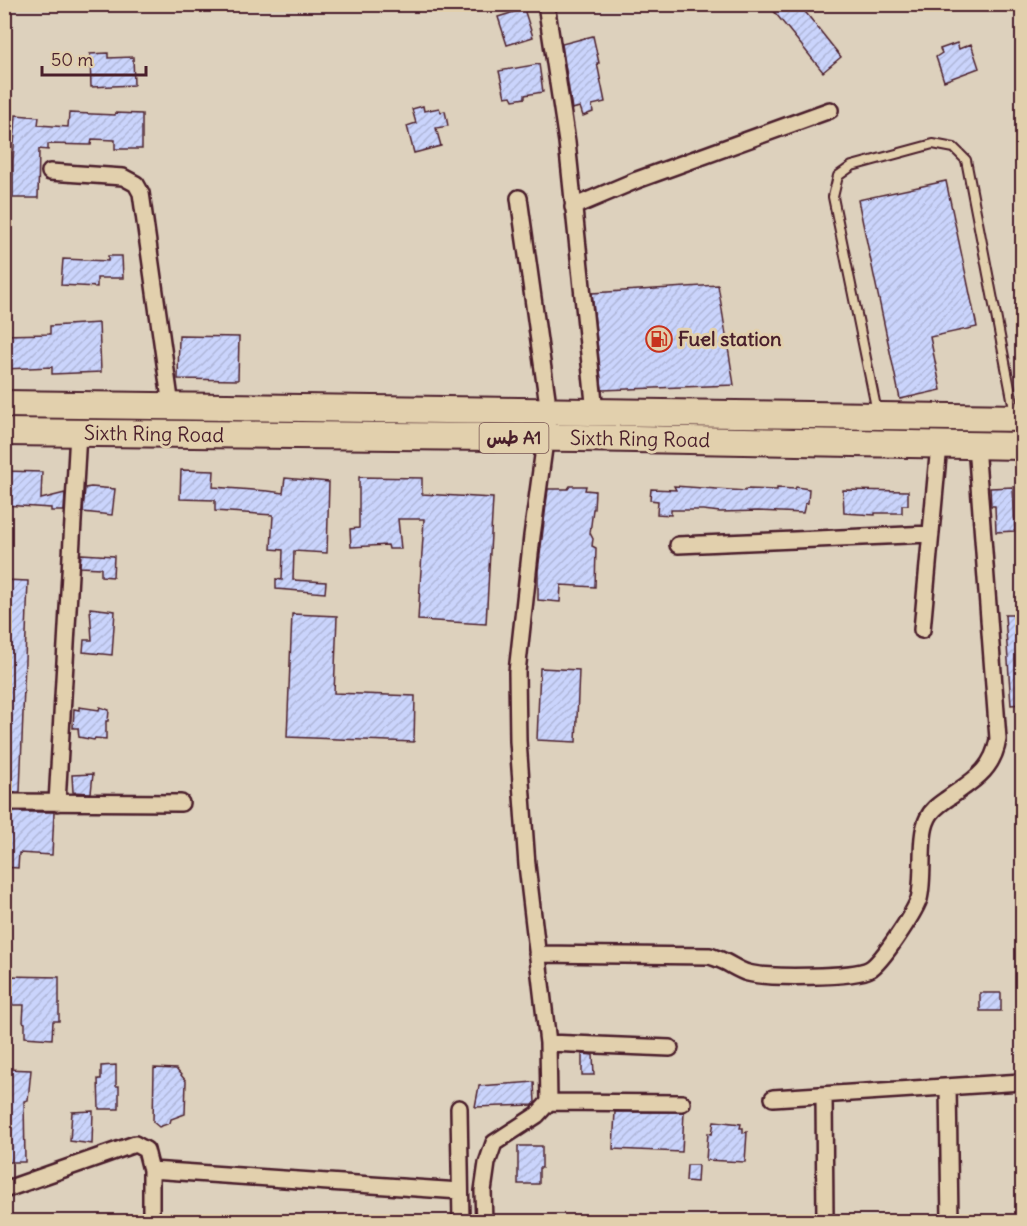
<svg xmlns="http://www.w3.org/2000/svg" width="1027" height="1226" font-family="Delius,'Playpen Sans Arabic',sans-serif">
<defs>
<pattern id="building-hatch" width="6" height="6" patternUnits="userSpaceOnUse" patternTransform="scale(1.5)"><rect width="6" height="6" fill="#cad4fc"/><path d="M-1 1l2-2M0 6l6-6M5 7l2-2" fill="none" stroke="#afb6d8"/></pattern>
</defs>
<rect width="100%" height="100%" fill="#ddd1bd"/>
<filter id="ink" filterUnits="userSpaceOnUse"><feTurbulence type="fractalNoise" baseFrequency=".0167" numOctaves="2"/><feDisplacementMap in="SourceGraphic" scale="12" xChannelSelector="R" yChannelSelector="G"/><feConvolveMatrix kernelMatrix="1 2 1 2 8 2 1 2 1" color-interpolation-filters="sRGB"/></filter>
<g filter="url(#ink)">
<path fill="url(#building-hatch)" stroke="#4a1f2b" stroke-width="1.5" d="M 768,4 L 799,4 L 841,57 L 823,72 Z
M 524,9 L 533,37 L 507,45 L 498,17 Z
M 593,36 L 599,63 L 597,63 L 605,102 L 592,105 L 593,112 L 583,116 L 580,107 L 572,109 L 562,44 Z
M 957,43 L 959,49 L 971,44 L 979,68 L 944,81 L 936,57 L 942,53 L 940,49 Z
M 108,53 L 108,58 L 133,57 L 134,85 L 91,87 L 90,54 Z
M 539,64 L 543,92 L 525,95 L 525,98 L 513,100 L 511,96 L 505,97 L 499,71 Z
M 423,106 L 424,111 L 439,108 L 441,112 L 445,111 L 448,126 L 436,128 L 441,146 L 414,153 L 407,126 L 416,123 L 412,109 Z
M 69,113 L 115,115 L 115,113 L 142,114 L 142,149 L 115,149 L 115,140 L 92,139 L 91,145 L 48,144 L 48,150 L 39,149 L 38,198 L 13,198 L 13,161 L 16,115 L 39,117 L 38,125 L 68,127 Z
M 946,181 L 977,327 L 930,337 L 941,390 L 900,399 L 858,200 Z
M 108,256 L 122,256 L 123,278 L 97,278 L 97,287 L 61,285 L 63,259 L 108,261 Z
M 718,285 L 734,385 L 602,390 L 592,293 Z
M 99,323 L 101,372 L 52,374 L 52,367 L 4,369 L 4,335 L 50,334 L 50,326 Z
M 179,336 L 239,337 L 238,380 L 178,379 Z
M 181,470 L 214,471 L 213,487 L 268,491 L 283,493 L 285,478 L 329,482 L 327,553 L 294,551 L 293,580 L 326,582 L 325,593 L 276,589 L 276,579 L 282,580 L 283,550 L 271,549 L 273,515 L 215,511 L 215,500 L 180,499 Z
M 4,471 L 42,472 L 41,499 L 65,493 L 64,511 L 51,511 L 51,508 L 4,505 Z
M 359,477 L 422,478 L 422,494 L 493,498 L 486,624 L 418,620 L 424,519 L 398,519 L 401,549 L 389,549 L 388,545 L 351,547 L 350,529 L 359,528 Z
M 570,486 L 586,486 L 585,490 L 595,491 L 594,509 L 593,509 L 590,533 L 593,539 L 592,546 L 596,548 L 595,587 L 561,585 L 560,602 L 538,600 L 538,571 L 548,489 L 568,489 Z
M 674,486 L 745,491 L 746,489 L 777,490 L 777,488 L 795,489 L 796,487 L 809,489 L 808,503 L 805,504 L 803,513 L 758,511 L 720,512 L 703,510 L 671,510 L 671,515 L 657,514 L 658,501 L 650,500 L 651,489 L 676,490 Z
M 91,487 L 115,489 L 112,515 L 83,512 L 85,488 Z
M 1013,487 L 1015,531 L 996,532 L 995,506 L 991,506 L 990,488 Z
M 843,490 L 908,491 L 908,505 L 902,505 L 902,513 L 875,513 L 875,515 L 844,513 Z
M 81,554 L 114,556 L 113,577 L 101,576 L 101,568 L 80,567 Z
M 4,580 L 28,581 L 20,792 L 4,792 Z
M 90,608 L 115,611 L 112,655 L 83,652 L 84,640 L 92,640 Z
M 292,614 L 337,616 L 334,693 L 415,696 L 414,742 L 287,737 Z
M 1005,615 L 1023,615 L 1023,704 L 1011,705 Z
M 540,668 L 579,670 L 576,742 L 537,740 Z
M 79,707 L 99,710 L 100,707 L 109,710 L 108,721 L 106,721 L 106,739 L 95,738 L 94,740 L 79,737 L 78,728 L 73,728 L 74,709 L 79,710 Z
M 93,774 L 91,793 L 73,792 L 72,775 Z
M 4,812 L 54,812 L 52,855 L 19,853 L 18,868 L 4,867 Z
M 4,976 L 59,977 L 59,1021 L 53,1021 L 52,1039 L 25,1037 L 25,1023 L 23,1022 L 24,1005 L 4,1005 Z
M 980,993 L 1001,993 L 1001,1011 L 980,1011 Z
M 582,1054 L 593,1055 L 594,1075 L 582,1075 Z
M 116,1065 L 116,1086 L 119,1086 L 119,1109 L 99,1109 L 98,1079 L 101,1079 L 101,1066 Z
M 154,1068 L 176,1069 L 186,1081 L 185,1114 L 171,1119 L 170,1123 L 159,1127 L 153,1122 Z
M 4,1069 L 31,1070 L 28,1100 L 24,1101 L 25,1162 L 4,1162 Z
M 534,1082 L 535,1103 L 533,1105 L 475,1107 L 479,1086 Z
M 93,1111 L 92,1144 L 70,1141 L 72,1112 Z
M 615,1112 L 684,1112 L 682,1152 L 613,1149 Z
M 714,1121 L 741,1124 L 740,1128 L 743,1128 L 743,1133 L 747,1132 L 745,1162 L 706,1160 L 708,1133 L 712,1134 Z
M 518,1146 L 542,1146 L 542,1168 L 539,1168 L 539,1184 L 518,1184 Z
M 687,1165 L 698,1165 L 697,1182 L 686,1181 Z"/>
<g fill="none" stroke-linecap="round" stroke-linejoin="round">
<g stroke="#4a1f2b" stroke-width="12">
<path id="service" d="M 877,412 L 833,197 L 838,176 L 852,166 L 933,144 L 954,148 L 966,160 L 1015,414"/>
</g>
<g stroke="#4a1f2b" stroke-width="20">
<path id="minor" d="M 546,4 L 567,142 L 595,412
M 50,172 L 123,177 L 136,184 L 141,193 L 171,406
M 573,207 L 637,180 L 830,110
M 678,545 L 930,534
M 922,630 L 939,445
M 4,802 L 181,803
M 57,803 L 78,433
M 537,954 L 710,956 C 715,958 719,959 723,961 C 732,965 738,970 748,973 C 766,978 855,978 870,969 C 882,962 914,913 919,899 C 925,876 918,837 928,818 C 932,809 940,804 947,799 C 972,781 993,771 998,739 L 976,445
M 548,1043 L 670,1048
M 948,1087 L 950,1222
M 824,1095 L 825,1222
M 773,1098 L 1022,1082
M 549,1102 L 682,1103
M 459,1108 L 461,1222
M 151,1170 L 460,1191
M 4,1190 L 135,1144 L 146,1150 L 151,1170 L 151,1222
M 484,1222 L 483,1191 L 487,1163 L 494,1143 L 537,1115 L 549,1102 L 548,1043 L 527,865 L 518,741 L 517,672 L 532,536 L 549,412 L 519,198"/>
</g>
<g stroke="#4a1f2b" stroke-width="30">
<path id="trunk" d="M 4,404 L 1022,418
M 4,432 L 580,438 L 1022,446"/>
</g>
<use href="#service" stroke="#e2d0ad" stroke-width="8"/>
<use href="#minor" stroke="#e2d0ad" stroke-width="15"/>
<use href="#trunk" stroke="#e2d0ad" stroke-width="26"/>
</g>
</g>
<defs>
<g id="fuel-ring" transform="scale(1.35)"><circle r="9.5" fill="#e2d0ad" stroke="#c8321e" stroke-width="1.5"/><path d="M-5.5-6h7V0h2V4h1.3V-2.5L3-4.5l.8-.8L6-3V5H2.5V1h-1V6h-7ZM-4.2-4.7v3.2H.2V-4.7Z" fill="#c8321e"/></g>
</defs>
<g fill-rule="evenodd">
<use href="#fuel-ring" x="659" y="339"/>
</g>
<g text-anchor="middle" stroke-width="6" stroke-linejoin="round" paint-order="stroke">
<rect fill="#e2d0ad" stroke="#785452" stroke-width="1.5" x="479.5" y="423" width="69" height="30" rx="4.5"/>
<g font-size="18" font-weight="bold" fill="#4a1f2b">
<text x="514" y="444">طس A1</text>
</g>
<g font-size="20" font-weight="bold" fill="#4a1f2b" stroke="#e2d0ad" text-anchor="start">
<text x="678" y="346">Fuel station</text>
</g>
<g font-size="20" fill="#4a1f2b" stroke="#e2d0ad">
<text transform="translate(154 434) rotate(1)" y="7">Sixth Ring Road</text>
<text transform="translate(640 439) rotate(1)" y="7">Sixth Ring Road</text>
</g>
</g>
<rect width="1027" height="1226" fill="none" stroke="#e2d0ad" stroke-width="24"/>
<rect x="12" y="12" width="1003" height="1202" fill="none" stroke="#4a1f2b" stroke-width="2" filter="url(#ink)"/>
<path d="M42 66v9h104v-9" fill="none" stroke="#4a1f2b" stroke-width="3"/>
<text x="51" y="66" font-size="18" fill="#4a1f2b" stroke="#e2d0ad" stroke-width="4.5" paint-order="stroke">50 m</text>
</svg>
